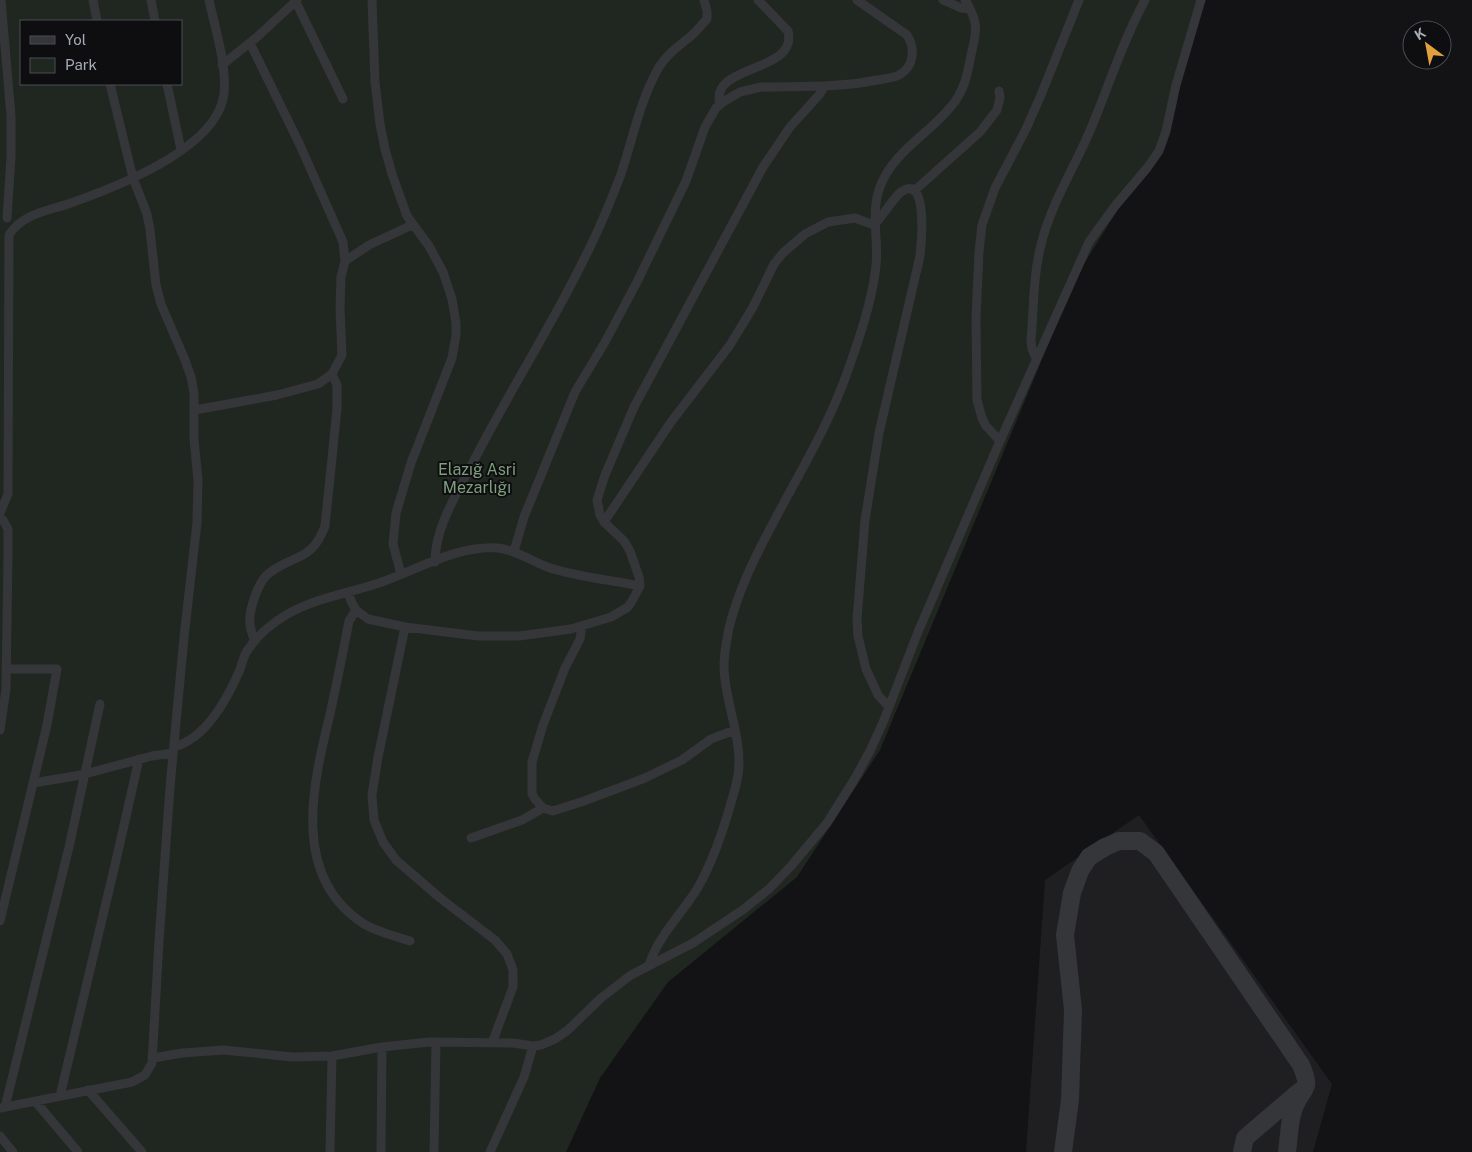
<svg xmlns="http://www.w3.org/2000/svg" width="1472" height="1152" font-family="'Public Sans',sans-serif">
<rect width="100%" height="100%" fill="#131315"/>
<path fill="#1f1f22" d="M 1139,815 L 1332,1084 L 1313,1152 L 1026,1152 L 1045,880 Z"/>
<path fill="#202720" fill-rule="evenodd" d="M 0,0 L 1205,0 L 1167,131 L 1077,275 L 880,750 L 797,877 L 668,982 L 600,1078 L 566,1152 L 0,1152 ZM 21,21 L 181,21 L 181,84 L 21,84 Z"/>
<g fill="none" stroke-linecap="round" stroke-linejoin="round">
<path stroke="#353639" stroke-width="9" d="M 1,0 L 11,116 L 11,156 L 7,218
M 93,0 L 97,21
M 151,0 L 155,21
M 295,0 L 343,99
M 372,0 L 375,82 L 380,124 L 385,149 L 392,174 L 407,216 L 429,246 L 443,272 L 452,299 L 456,323 L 456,335 L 452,358 L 411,463 L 396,513 L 393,544 L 401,574
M 943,0 L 961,8 L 970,9
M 222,65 L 257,37 L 297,0
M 167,84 L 181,150
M 720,104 C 709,64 799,73 788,31 L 758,0
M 914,191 L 980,132 L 997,110 L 1000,98 L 999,91
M 345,261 L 369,245 L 412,225
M 1036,358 L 1032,349 L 1031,340 C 1034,308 1033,275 1041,245 C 1050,206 1073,170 1089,133 C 1108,89 1122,42 1145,0
M 195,410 L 277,395 L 318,384 L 332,374 L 342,355 L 340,309 L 341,277 L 345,261 L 343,242 L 299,143 L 250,43
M 1000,441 L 986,426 L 982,418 L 977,400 L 976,318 L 979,252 L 982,225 L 995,188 L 1026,129 L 1041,95 L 1079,0
M 0,513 L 8,494 L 9,235 C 22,214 47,211 68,204 C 114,188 217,149 224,94 C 227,65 215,28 209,0
M 0,519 L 3,520 L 8,529 L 8,553 L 6,689 L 0,730
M 604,522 L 671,422 L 730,345 L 753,307 L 774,264 L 783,253 L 805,234 L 828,222 L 855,218 L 874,225 C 882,217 894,197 901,192 C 929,172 921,246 920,256 L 879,433 L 865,520 L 857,619 L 858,636 L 866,669 L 878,695 L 889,707
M 514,551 L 524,517 L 575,392 L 605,342 L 637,282 L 686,181 L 705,127 L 716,108 L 723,102 L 740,92 L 761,87 C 800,86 838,88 877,80 C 884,79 893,78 899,75 C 915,66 915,48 907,35 L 857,0
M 435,562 C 435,529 454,499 469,470 C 510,389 560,313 598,230 C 606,212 614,193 621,174 C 633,138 640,100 659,67 C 668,53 679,46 691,36 C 697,31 702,24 707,19 L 707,11 L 704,0
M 348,592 L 351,601 L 356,610 L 368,619 L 405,627 L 478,636 L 519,636 L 571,629 L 611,617 L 628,607 L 632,601 L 640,586 L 639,577 L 630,551 L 624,541 L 604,522 L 600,515 L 597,500 L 605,475 L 634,407 L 763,167 L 790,127 L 819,95 L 824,87
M 356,610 L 349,621 C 343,652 337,683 330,714 C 313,784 290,877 364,924 C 377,932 395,936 410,941
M 582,626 L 580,639 L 565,668 L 543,725 L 532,762 L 532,794 L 535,799 L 543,808 L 553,811 L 584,801 L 645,778 L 682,760 L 711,739 L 735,730
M 405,627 L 378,757 L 372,795 L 374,820 L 383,842 L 396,860 L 440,898 L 495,940 L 507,954 L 513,970 L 513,987 L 492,1043
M 255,641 C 246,623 250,610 256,593 C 259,586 262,579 268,574 C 293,554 312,562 325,526 L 337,409 L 337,385 L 332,374
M 174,747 C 206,738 226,701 239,672 C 242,665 243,657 247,651 C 256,637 271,624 286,615 C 315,598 350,593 382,582 C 419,569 457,545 498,548 C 517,550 532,562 550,568 C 579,577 610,580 640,586
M 33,783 L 81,775 L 152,756 L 173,753
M 471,838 L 522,820 L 543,808
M 0,921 L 47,725 L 57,669 L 6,669
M 649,965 C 658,936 681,915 697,889 C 715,859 727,819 736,785 C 747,745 724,705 724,665 C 724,653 727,639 729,628 C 738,591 754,559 772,525 C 798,475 828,427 847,373 C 859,339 872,302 876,266 C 879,239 870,214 880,187 C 894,149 934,132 956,100 C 965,87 968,71 971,55 C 977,31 979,22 965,0
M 153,1058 L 182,1053 L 224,1050 L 292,1057 L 332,1056 L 382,1047 L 429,1042 L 513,1043 L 533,1046 L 541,1045 L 555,1039 L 568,1030 L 601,998 L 631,975 L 693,943 L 744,909 L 770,888 L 791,866 L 827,823 L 854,780 L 870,751 L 884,720 L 918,632 L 1000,441 L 1089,242 L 1115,206 L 1147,168 L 1159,151 L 1166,131 L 1176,85 L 1201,0
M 88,1090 L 142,1152
M 60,1096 L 115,865 L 139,759
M 35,1101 L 78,1152
M 5,1107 L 69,847 L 100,704
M 0,1108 L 132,1082 L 145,1075 L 152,1063 L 159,941 L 170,787 L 184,637 L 197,523 L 198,480 L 194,439 L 194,393 L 191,377 L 185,360 L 161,304 L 156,285 L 150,230 L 147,214 L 133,178 L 110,84
M 0,1136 L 13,1152
M 330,1152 L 332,1056
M 381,1152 L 382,1047
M 434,1152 L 436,1042
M 490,1152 L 524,1077 L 533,1046"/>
<path stroke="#353639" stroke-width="18" d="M 1063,1152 L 1070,1100 L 1073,1010 L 1065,935 L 1072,893 L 1080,871 L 1089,857 L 1105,847 L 1119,841 L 1140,841 L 1156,853 L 1301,1065 C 1313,1093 1302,1085 1294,1108 C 1289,1121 1289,1138 1287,1152
M 1242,1152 L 1245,1138 L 1300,1091"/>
</g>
<g text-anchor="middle" stroke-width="4" stroke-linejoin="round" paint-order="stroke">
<g font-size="16" fill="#7e9e7e" stroke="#0e0e10">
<text x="477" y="475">Elazığ Asri<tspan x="477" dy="18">Mezarlığı</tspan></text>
</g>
</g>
<rect x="20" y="20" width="162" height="65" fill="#0e0e10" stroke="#4b4d52"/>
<rect x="30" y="36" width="25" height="8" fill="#353639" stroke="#4b4d52"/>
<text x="65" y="45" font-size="15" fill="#a6abb4">Yol</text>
<rect x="30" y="58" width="25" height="15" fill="#202720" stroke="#4b4d52"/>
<text x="65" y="70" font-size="15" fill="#a6abb4">Park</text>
<g transform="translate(1427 45) rotate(328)"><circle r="24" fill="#0e0e10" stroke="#4b4d52"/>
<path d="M0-4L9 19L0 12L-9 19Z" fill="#e3a13d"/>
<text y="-8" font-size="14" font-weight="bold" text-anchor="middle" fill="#a6abb4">K</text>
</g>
</svg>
